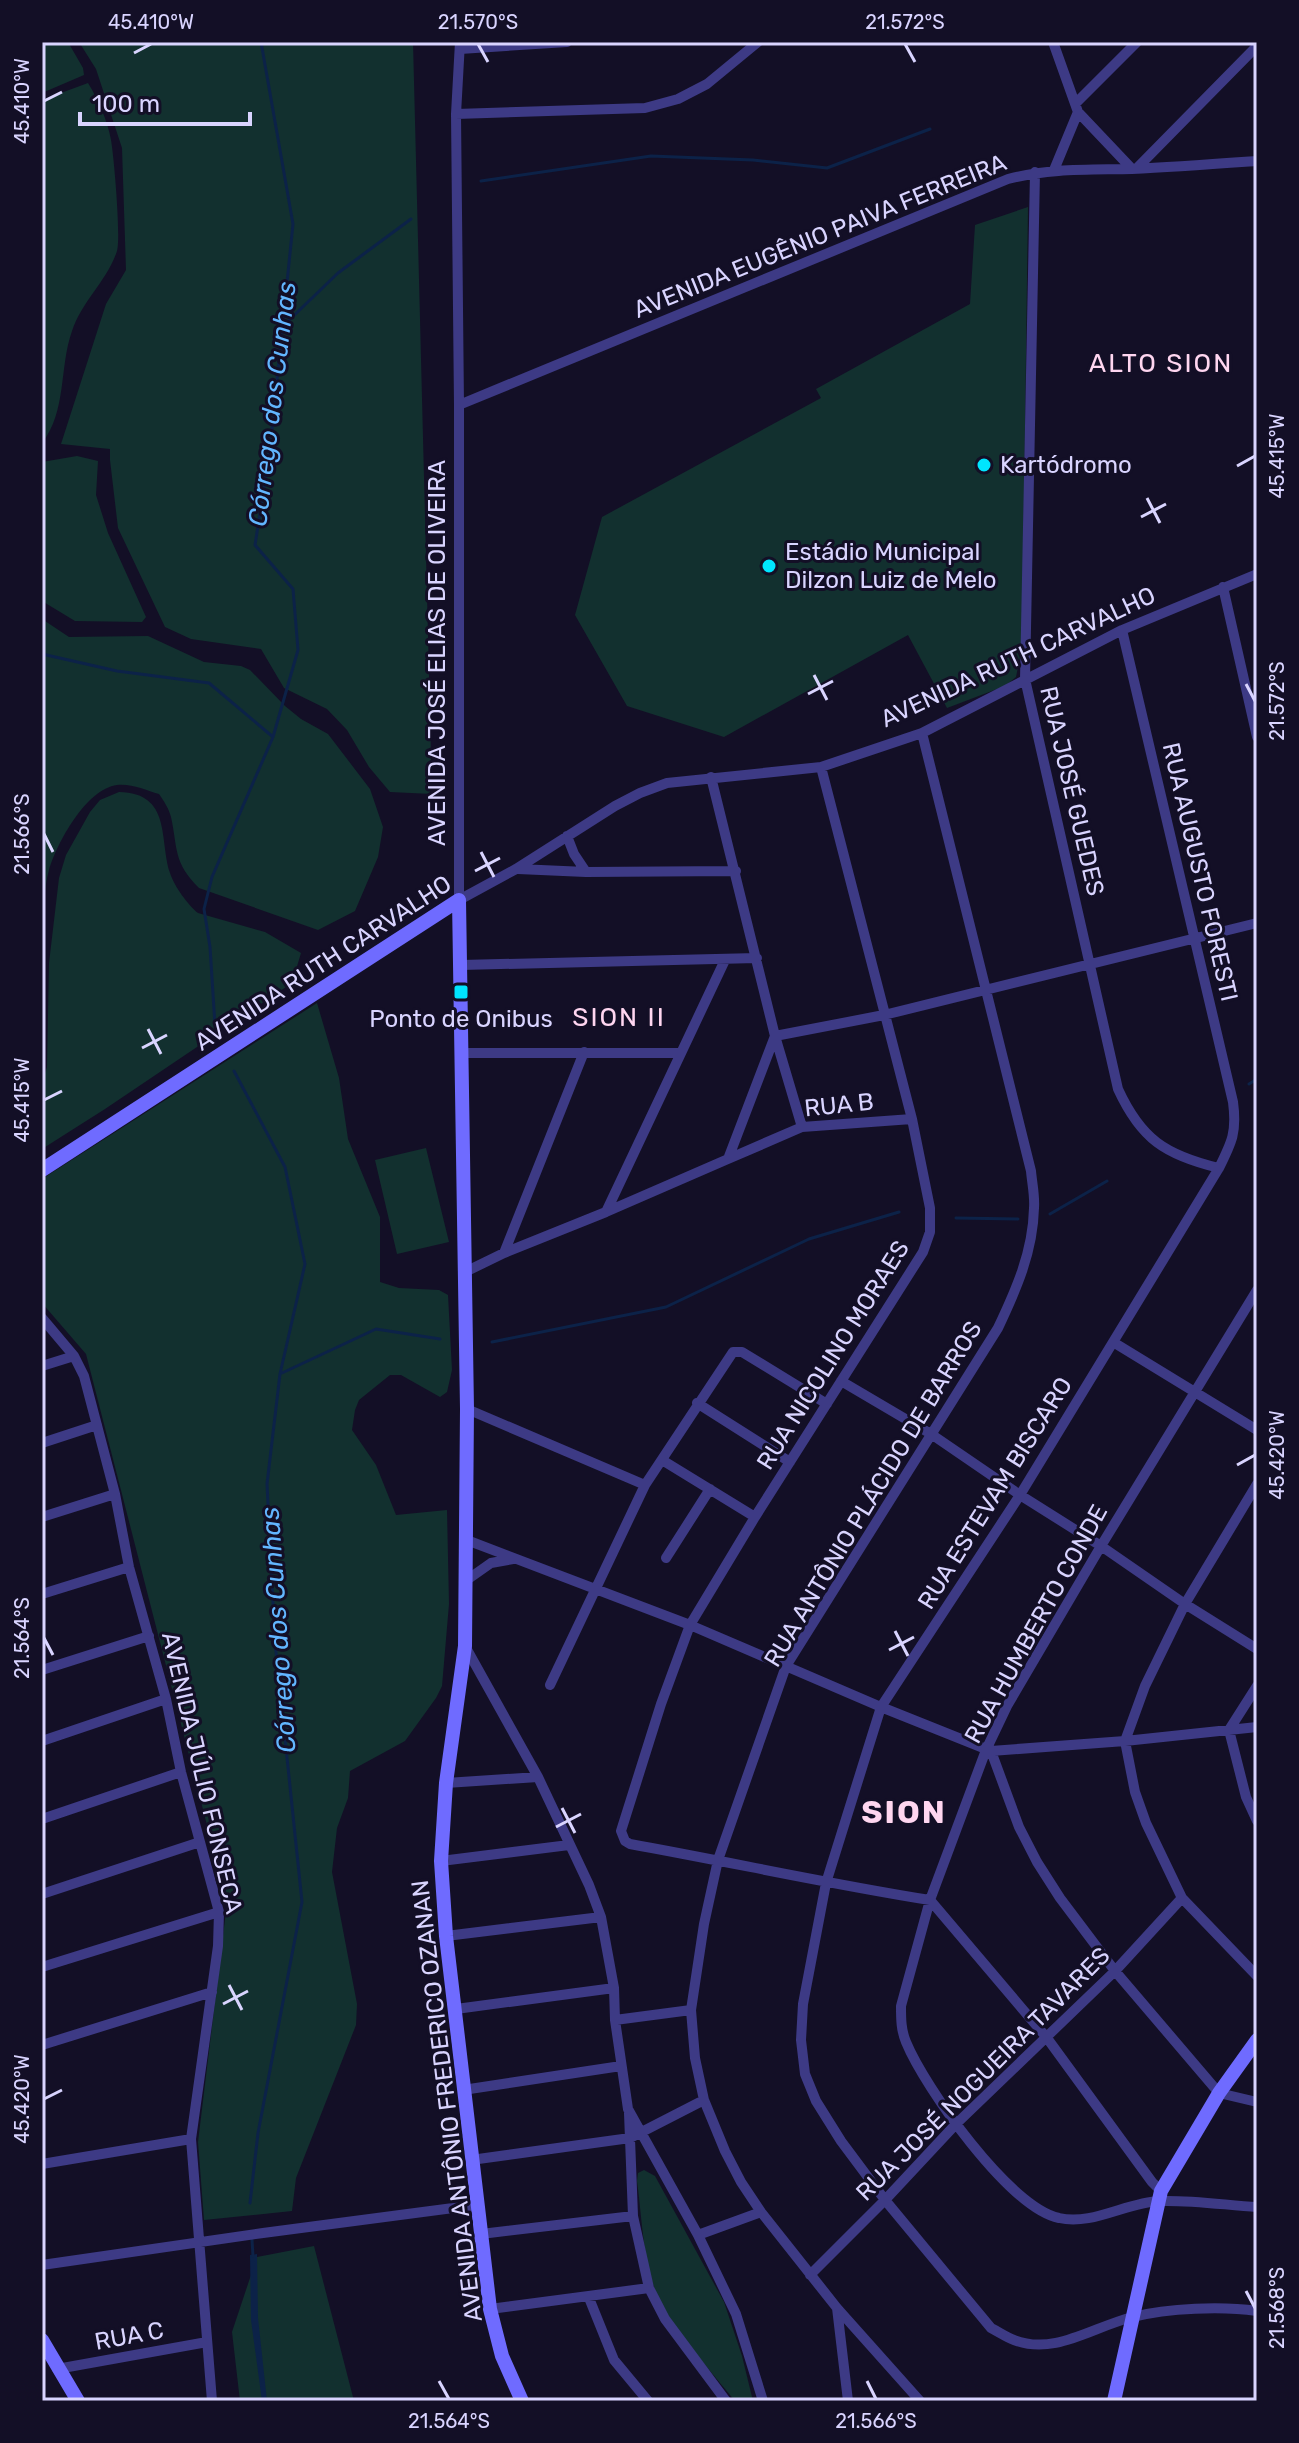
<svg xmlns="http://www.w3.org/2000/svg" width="1299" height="2443" font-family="Rubik,sans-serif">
<rect width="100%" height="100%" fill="#130f26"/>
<path fill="#12302f" d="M 42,42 L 68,42 L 83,68 L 84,75 L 42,93 Z
M 79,42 L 413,42 L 432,794 L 390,792 L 369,767 L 347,730 L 327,709 L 284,688 L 261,649 L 191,639 L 165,627 L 118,528 L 110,460 L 110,449 L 61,444 L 106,304 L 126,270 L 122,148 L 96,69 Z
M 88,83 C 98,99 108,122 111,140 C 114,157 121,238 117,251 C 107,281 82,301 72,331 C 59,368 67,411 42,443 L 42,100 Z
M 1028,207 L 1022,647 L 1016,677 L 1005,686 L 947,708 L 908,635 L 724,737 L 627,706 L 575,615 L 602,517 L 821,398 L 816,389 L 970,304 L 975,225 Z
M 77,456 L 98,461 L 96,495 L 108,533 L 146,617 L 142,622 L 75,621 L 42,601 L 42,462 Z
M 42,619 L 69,637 L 148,636 L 204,662 L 241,666 L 250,670 L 285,706 L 301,719 L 328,734 L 370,789 L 383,827 L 378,857 L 355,911 L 318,930 L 199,888 C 173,862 178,849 171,817 C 169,809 164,801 159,794 C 146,790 130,783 117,785 C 86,789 57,843 49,870 C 44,888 44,908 42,927 Z
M 119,792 C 172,793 159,840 170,873 C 174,886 188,905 198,913 L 265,932 L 301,953 L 292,983 L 105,1109 L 42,1149 L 42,1083 L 47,1067 L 49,963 L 59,878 L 66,855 L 90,812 L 100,800 Z
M 317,1003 L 339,1078 L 348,1139 L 380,1217 L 380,1282 L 399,1288 L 439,1290 L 448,1295 L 452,1370 L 447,1392 L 440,1397 L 401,1375 L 390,1375 L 359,1400 L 355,1410 L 352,1430 L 376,1465 L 396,1515 L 447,1510 L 449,1604 L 442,1686 L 436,1698 L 405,1741 L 350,1771 L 348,1798 L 337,1828 L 332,1872 L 357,2004 L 356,2025 L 296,2178 L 292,2211 L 204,2220 L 198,2142 L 227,1903 L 86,1354 L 42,1303 L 42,1179 Z
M 426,1148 L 449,1242 L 397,1254 L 375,1160 Z
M 644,2170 L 655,2176 L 724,2302 L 742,2356 L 753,2401 L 735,2401 C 712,2372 672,2329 658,2297 C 643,2264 642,2217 637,2181 L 638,2173 Z
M 314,2246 L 354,2401 L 240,2401 L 232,2332 L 257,2257 Z"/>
<path fill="#0c2248" d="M 257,2254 L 258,2318 L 267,2401 L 262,2401 L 251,2320 L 250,2255 Z"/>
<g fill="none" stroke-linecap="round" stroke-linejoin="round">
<path stroke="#0c2248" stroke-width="3" d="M 481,181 L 651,156 L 753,160 L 827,168 L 930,129
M 283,326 L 338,273 L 411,219
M 42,654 L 117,671 L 209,683 L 273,737
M 215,1025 L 210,947 L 204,909 L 212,877 L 273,737 L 298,650 L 293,589 L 255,545 L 270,449 L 293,224 L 261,42
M 234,1071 L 285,1167 L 305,1264 L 280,1374 L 267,1484 L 275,1642 L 302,1902 L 258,2133 L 250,2203
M 1249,1084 L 1257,1079
M 1050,1214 L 1107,1181
M 956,1218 L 1018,1219
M 492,1342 L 666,1307 L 809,1239 L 899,1212
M 282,1373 L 376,1329 L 440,1339
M 252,2240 L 253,2256"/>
<path stroke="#3d3a85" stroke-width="10" d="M 460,42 L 456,114 L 459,405 L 459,900 L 516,869 L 615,806 L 640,793 L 667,783 L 821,767 L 922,733 L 1122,630 L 1257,574
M 1053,42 L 1078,112 L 1132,169
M 460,49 L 567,42
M 1075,104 L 1137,42
M 456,114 L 645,108 L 678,99 L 707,84 L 758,42
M 1137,168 L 1257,46
M 1054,170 L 1078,112
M 1035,172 L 1025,679 L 1118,1089 C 1141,1139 1165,1155 1219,1168
M 459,405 L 1008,179 C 1050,168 1090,170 1132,169 C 1174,167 1215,164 1257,161
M 1223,587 L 1257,737
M 1122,630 L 1233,1102 C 1237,1132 1232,1142 1219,1168 L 1020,1495 L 881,1707 L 826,1883 L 803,2004 L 801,2040 L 805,2074 L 816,2101 L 841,2141 L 885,2200 L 991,2328 C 999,2332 1006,2337 1014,2340 C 1055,2356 1094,2326 1133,2317 C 1168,2308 1222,2306 1257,2311
M 821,767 L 912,1119 L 930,1208 L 930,1232 L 923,1252 L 755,1517 L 690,1625 L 661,1704 L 621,1831 L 625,1841 L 630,1844 C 730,1862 829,1884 930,1900 L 1047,2038 L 1152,2182 L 1161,2191
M 711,777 L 775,1036 L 802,1127
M 567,836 L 574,854 L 586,872
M 518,869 L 586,872 L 736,871
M 461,965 L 757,958
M 463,1053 L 680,1053
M 728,1159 L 802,1127 L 912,1119
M 606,1212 L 725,960
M 504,1253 L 584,1052
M 465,1272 L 504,1253 L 606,1212 L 728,1159 L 775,1036 L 884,1015 L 1257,923
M 1257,1290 L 1101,1546 L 1007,1706 L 986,1750 L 930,1900 L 901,2006 C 901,2019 901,2030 906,2042 C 925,2088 1010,2208 1059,2218 C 1092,2226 1127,2202 1160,2201 C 1192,2200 1225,2205 1257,2207
M 42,1318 L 74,1356 L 84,1376 L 115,1494 L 129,1567 L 166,1699 L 181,1772 L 219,1912 L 218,1946 L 191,2139 L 212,2401
M 1113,1342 L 1257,1430
M 42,1366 L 74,1356
M 841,1381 L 931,1434 L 1020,1495 L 1101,1546 L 1185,1604 L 1257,1649
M 697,1403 L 790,1462
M 467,1409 L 645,1485
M 42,1443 L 97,1425
M 662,1460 L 755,1517
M 1257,1484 L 1185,1604 L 1145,1686 L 1125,1741 L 1135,1792 L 1146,1823 L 1182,1898 L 1257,1976
M 42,1517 L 115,1494
M 464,1539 L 690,1625 L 881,1707 L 991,1751 L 1125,1741 L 1257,1727
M 666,1558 L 710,1489
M 464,1582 L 491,1563 L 513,1559
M 42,1594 L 129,1567
M 465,1646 L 538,1777 L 589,1885 L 601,1917 L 614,1988 L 615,2020 L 628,2109 L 698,2235 L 736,2314 L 763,2401
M 42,1670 L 149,1636
M 550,1685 L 645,1485 L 733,1352 L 742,1352 L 827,1404
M 1257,1686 L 1229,1730 L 1246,1797 L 1257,1821
M 42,1741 L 166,1699
M 991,1751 L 1019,1827 L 1037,1862 L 1060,1898 L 1115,1971 L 1219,2093 L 1257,2102
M 446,1783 L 538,1777
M 42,1819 L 181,1772
M 441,1861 L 569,1845
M 42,1894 L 200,1842
M 446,1936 L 601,1917
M 42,1967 L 219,1912
M 456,2009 L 614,1988
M 615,2020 L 691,2010
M 42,2045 L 212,1992
M 463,2090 L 621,2066
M 629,2113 L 633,2216 L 649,2288 L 665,2319 L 726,2401
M 471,2160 L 630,2138 L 704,2100
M 42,2164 L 191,2139
M 481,2234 L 633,2216
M 698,2235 L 761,2212
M 42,2265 L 263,2233 L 476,2205
M 810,2275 L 885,2200 L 955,2125 L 1115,1971 L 1182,1898
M 589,2298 L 614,2360 L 648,2401
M 837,2308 L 848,2401
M 490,2309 L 649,2288
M 57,2369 L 207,2342
M 920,2401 L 837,2308 L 761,2212 L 741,2182 L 725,2151 L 704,2100 L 695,2058 L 691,2010 L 704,1924 L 718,1860 L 786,1666 L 998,1328 C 1016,1290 1033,1252 1034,1208 C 1035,1196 1032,1183 1031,1171 L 922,733"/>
<path stroke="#6f6bff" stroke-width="14" d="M 459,900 L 467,1409 L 465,1646 L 446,1783 L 441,1861 L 446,1936 L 490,2309 L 502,2356 L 522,2401
M 42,1170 L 459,900
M 42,2340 L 78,2401
M 1114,2401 L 1161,2191 L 1219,2093 L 1257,2040"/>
</g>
<path fill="none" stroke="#d9d4ff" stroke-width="3" d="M 478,44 L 488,62M 905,44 L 915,62M 134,53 L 151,44M 44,101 L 62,92M 1237,466 L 1255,456M 1147,498 L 1160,523M 1141,517 L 1166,504M 814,675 L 827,700M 1246,684 L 1255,701M 808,694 L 833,681M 44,834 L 53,852M 481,852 L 494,877M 475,871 L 500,858M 148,1029 L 161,1054M 142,1048 L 167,1035M 44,1100 L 62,1091M 1237,1465 L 1255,1455M 895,1631 L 908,1656M 44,1638 L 53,1655M 889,1650 L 914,1637M 562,1808 L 575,1833M 556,1827 L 581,1814M 229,1985 L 242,2010M 223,2004 L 248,1991M 44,2099 L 62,2090M 1246,2291 L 1255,2308M 439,2381 L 449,2399M 867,2381 L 876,2399"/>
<g fill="#00e5ff" stroke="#130f26" stroke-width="3">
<circle cx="984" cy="465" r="8"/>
<circle cx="769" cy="566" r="8"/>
<rect x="453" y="984" width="16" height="16" rx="4"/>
</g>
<g text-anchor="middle" stroke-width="6" stroke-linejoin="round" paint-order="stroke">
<g font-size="24" fill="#d9d4ff" stroke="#130f26">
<text transform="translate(820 236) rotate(-22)" y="8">AVENIDA EUGÊNIO PAIVA FERREIRA</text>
<text transform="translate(437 653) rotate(-90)" y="8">AVENIDA JOSÉ ELIAS DE OLIVEIRA</text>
<text transform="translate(1018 657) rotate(-25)" y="8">AVENIDA RUTH CARVALHO</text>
<text transform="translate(1072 791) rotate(77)" y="8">RUA JOSÉ GUEDES</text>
<text transform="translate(1200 872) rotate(77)" y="8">RUA AUGUSTO FORESTI</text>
<text transform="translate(323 963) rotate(-33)" y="8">AVENIDA RUTH CARVALHO</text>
<text transform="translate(839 1105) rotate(-6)" y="8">RUA B</text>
<text transform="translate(833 1355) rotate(-58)" y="8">RUA NICOLINO MORAES</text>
<text transform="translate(995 1493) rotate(-58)" y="8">RUA ESTEVAM BISCARO</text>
<text transform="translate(873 1494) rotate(-59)" y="8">RUA ANTÔNIO PLÁCIDO DE BARROS</text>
<text transform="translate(1036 1624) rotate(-61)" y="8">RUA HUMBERTO CONDE</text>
<text transform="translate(202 1773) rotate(77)" y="8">AVENIDA JÚLIO FONSECA</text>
<text transform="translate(983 2074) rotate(-45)" y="8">RUA JOSÉ NOGUEIRA TAVARES</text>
<text transform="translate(447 2101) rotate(-97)" y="8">AVENIDA ANTÔNIO FREDERICO OZANAN</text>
<text transform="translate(129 2336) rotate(-10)" y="8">RUA C</text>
</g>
<g font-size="24" fill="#d9d4ff" stroke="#130f26" text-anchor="start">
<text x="1000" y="473">Kartódromo</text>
<text x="785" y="560">Estádio Municipal<tspan x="785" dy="28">Dilzon Luiz de Melo</tspan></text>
<text x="461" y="1027" text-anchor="middle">Ponto de Onibus</text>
</g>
<g font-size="26" letter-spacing="2" fill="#ffd6f0" stroke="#130f26">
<text x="1161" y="372">ALTO SION</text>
<text x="619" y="1026">SION II</text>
</g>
<g font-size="26" font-style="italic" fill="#62b6ff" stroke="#130f26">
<text transform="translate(272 404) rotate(-83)" y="9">Córrego dos Cunhas</text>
<text transform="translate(278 1630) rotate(-94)" y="9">Córrego dos Cunhas</text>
</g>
<g font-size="32" font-weight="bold" letter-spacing="2" fill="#ffd6f0" stroke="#130f26">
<text x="904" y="1823">SION</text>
</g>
</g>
<rect width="1299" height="2443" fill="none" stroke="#130f26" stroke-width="88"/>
<path d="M80 112v12h170v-12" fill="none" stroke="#d9d4ff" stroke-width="4"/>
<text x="92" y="112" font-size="24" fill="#d9d4ff" stroke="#130f26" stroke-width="6" paint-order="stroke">100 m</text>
<rect x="44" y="44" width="1211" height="2355" fill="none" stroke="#d9d4ff" stroke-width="3"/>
<g font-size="20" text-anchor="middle" fill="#d9d4ff">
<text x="151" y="29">45.410°W</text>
<text x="478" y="29">21.570°S</text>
<text x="905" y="29">21.572°S</text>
<text transform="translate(22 101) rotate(-90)" y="7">45.410°W</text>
<text transform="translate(1277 456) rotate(-90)" y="7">45.415°W</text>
<text transform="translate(1277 701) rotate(-90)" y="7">21.572°S</text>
<text transform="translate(22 834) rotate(-90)" y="7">21.566°S</text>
<text transform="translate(22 1100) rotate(-90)" y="7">45.415°W</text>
<text transform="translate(1277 1455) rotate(-90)" y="7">45.420°W</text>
<text transform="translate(22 1638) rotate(-90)" y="7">21.564°S</text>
<text transform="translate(22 2099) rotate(-90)" y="7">45.420°W</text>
<text transform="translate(1277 2308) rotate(-90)" y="7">21.568°S</text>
<text x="449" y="2428">21.564°S</text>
<text x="876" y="2428">21.566°S</text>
</g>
</svg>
